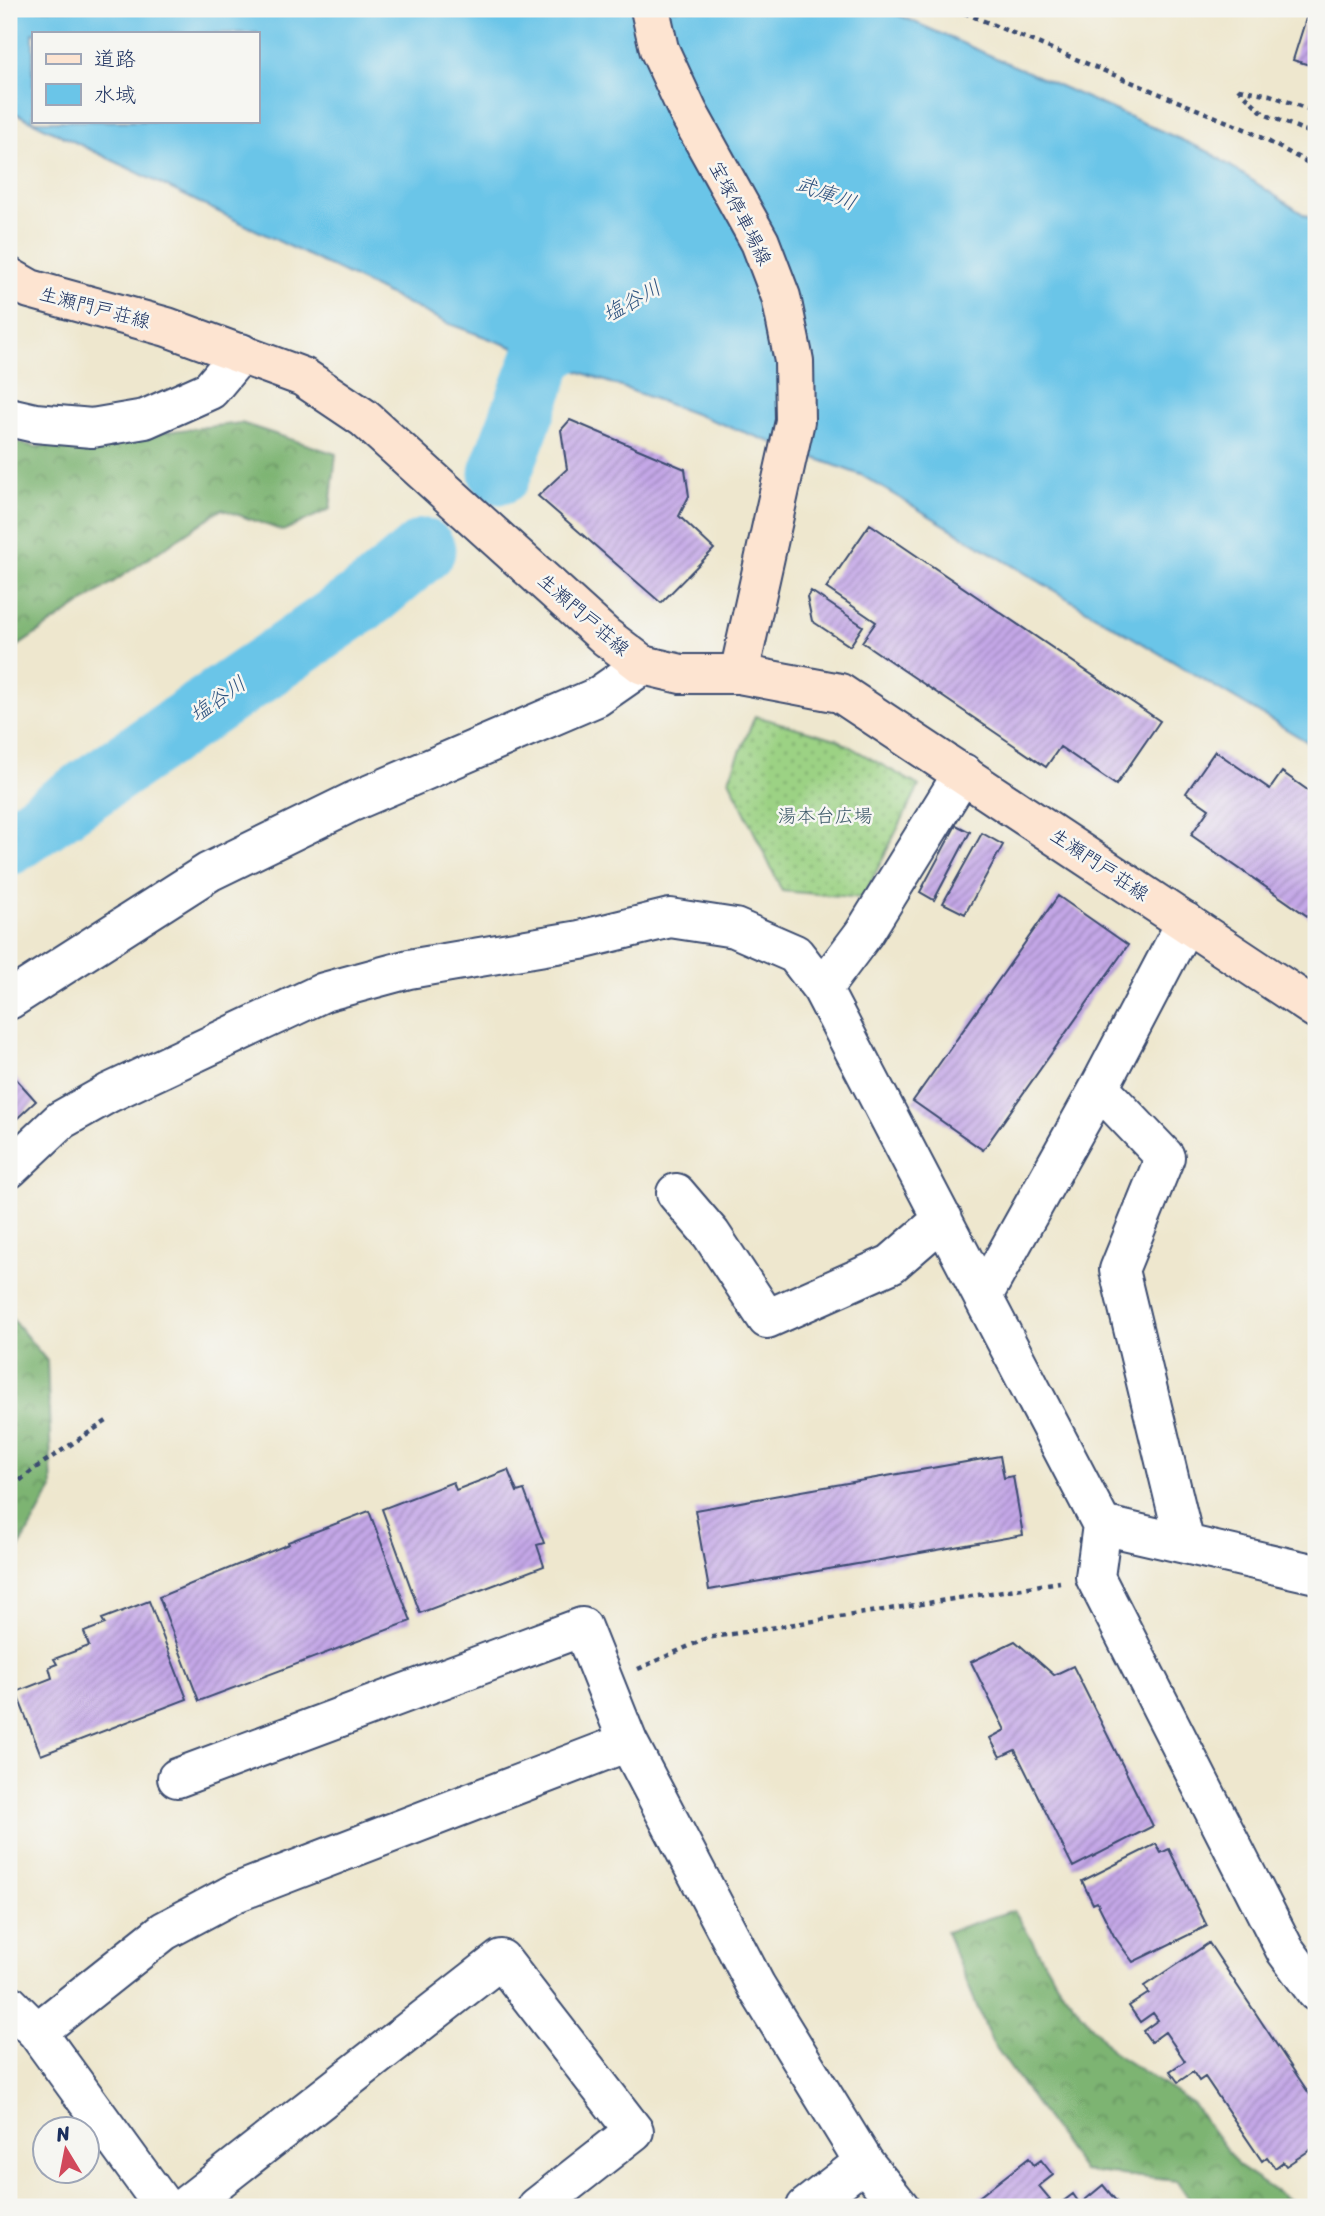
<svg xmlns="http://www.w3.org/2000/svg" width="1325" height="2216" font-family="Sriracha,'Klee One',sans-serif">
<defs>
<pattern id="grass-dots" width="8" height="8" patternUnits="userSpaceOnUse" patternTransform="scale(1.75)"><rect width="8" height="8" fill="#9cd284"/><path d="M2 2h.1M6 6h.1" fill="none" stroke="#7eab6f" stroke-width="1.8" stroke-linecap="round"/></pattern>
<pattern id="forest-crowns" width="20" height="18" patternUnits="userSpaceOnUse" patternTransform="scale(1.75)"><rect width="20" height="18" fill="#7db472"/><path d="M2 6a3 3 0 1 1 6 0M12 15a3 3 0 1 1 6 0" fill="none" stroke="#669361"/></pattern>
<pattern id="building-hatch" width="6" height="6" patternUnits="userSpaceOnUse" patternTransform="scale(1.75)"><rect width="6" height="6" fill="#c4a7e7"/><path d="M-1 1l2-2M0 6l6-6M5 7l2-2" fill="none" stroke="#9e88be"/></pattern>
</defs>
<rect width="100%" height="100%" fill="#f6f6f2"/>
<filter id="ink" filterUnits="userSpaceOnUse"><feTurbulence type="fractalNoise" baseFrequency=".0143" numOctaves="2"/><feDisplacementMap in="SourceGraphic" scale="14" xChannelSelector="R" yChannelSelector="G"/><feConvolveMatrix kernelMatrix="1 2 1 2 8 2 1 2 1" color-interpolation-filters="sRGB"/></filter>
<filter id="wash" filterUnits="userSpaceOnUse"><feTurbulence type="fractalNoise" baseFrequency=".00686" numOctaves="4" result="noise"/><feDisplacementMap in="SourceGraphic" scale="28" xChannelSelector="R" yChannelSelector="G"/><feGaussianBlur stdDeviation="1.57" result="paint"/><feColorMatrix in="noise" values="0 0 0 0 0 0 0 0 0 0 0 0 0 0 0 0 0 1.4 0 .05"/><feComposite in="paint" operator="in"/></filter>
<g filter="url(#wash)">
<rect width="100%" height="100%" fill="#eee7ce"/>
<path fill="url(#grass-dots)" stroke="#5c8071" stroke-width="2" d="M 755,716 L 836,739 L 919,786 L 863,898 L 782,891 L 729,779 Z"/>
<path fill="url(#forest-crowns)" stroke="#4c7268" stroke-width="2" d="M 241,423 L 336,454 L 330,509 L 283,531 L 222,509 L 9,652 L 9,440 L 35,447 Z
M 9,1315 L 47,1361 L 52,1489 L 9,1566 Z
M 1014,1910 L 1058,1985 L 1114,2053 L 1192,2103 L 1239,2167 L 1299,2207 L 1184,2207 L 1190,2200 L 1177,2181 L 1083,2171 L 992,2042 L 946,1932 Z"/>
<path fill="#6ac5e8" stroke="#427aa3" stroke-width="2" fill-rule="evenodd" d="M 9,9 L 885,9 L 1209,152 L 1303,214 L 1316,220 L 1316,747 L 861,475 L 447,323 L 9,110 ZM 33,33 L 257,33 L 257,121 L 33,121 Z"/>
<g fill="none" stroke-linecap="round" stroke-linejoin="round">
<path stroke="#6ac5e8" stroke-width="63" d="M 500,473 L 545,354 L 612,311
M 9,844 L 373,593 L 424,550"/>
</g>
<g id="blocks">
<path fill="url(#building-hatch)" d="M 1309,9 L 1316,9 L 1316,67 L 1293,60 Z
M 570,420 L 685,469 L 689,496 L 679,516 L 714,549 L 661,603 L 538,496 L 567,469 L 561,430 Z
M 870,524 L 1160,721 L 1116,785 L 1060,747 L 1046,767 L 862,642 L 876,622 L 826,588 Z
M 811,591 L 863,626 L 850,646 L 812,621 L 807,597 Z
M 1215,751 L 1270,789 L 1282,772 L 1316,796 L 1316,922 L 1191,835 L 1209,809 L 1186,793 Z
M 956,825 L 970,832 L 934,900 L 920,892 Z
M 982,833 L 1003,845 L 965,914 L 943,903 Z
M 1058,896 L 1128,945 L 983,1150 L 913,1101 Z
M 9,1071 L 36,1101 L 9,1126 Z
M 1000,1456 L 1004,1478 L 1013,1476 L 1023,1535 L 709,1590 L 695,1510 Z
M 508,1470 L 517,1492 L 524,1490 L 544,1543 L 537,1545 L 544,1566 L 420,1613 L 382,1509 L 453,1482 L 456,1490 Z
M 369,1511 L 411,1621 L 199,1701 L 159,1597 L 289,1544 L 288,1542 Z
M 149,1601 L 187,1699 L 41,1755 L 16,1692 L 52,1678 L 49,1667 L 57,1664 L 54,1659 L 89,1646 L 84,1632 L 105,1624 L 102,1619 Z
M 1015,1641 L 1054,1675 L 1073,1666 L 1153,1826 L 1073,1867 L 1015,1750 L 1000,1757 L 990,1738 L 1005,1730 L 971,1662 Z
M 1156,1844 L 1161,1853 L 1169,1849 L 1207,1926 L 1133,1962 L 1114,1936 L 1097,1902 L 1093,1904 L 1082,1881 Z
M 1209,1943 L 1316,2104 L 1316,2146 L 1286,2166 L 1283,2162 L 1275,2168 L 1267,2157 L 1262,2161 L 1205,2077 L 1199,2081 L 1193,2072 L 1178,2082 L 1170,2071 L 1185,2061 L 1165,2032 L 1151,2042 L 1143,2031 L 1158,2020 L 1153,2013 L 1140,2022 L 1129,2006 L 1149,1993 L 1144,1986 Z
M 1029,2158 L 1034,2165 L 1041,2160 L 1053,2175 L 1039,2186 L 1050,2199 L 1040,2207 L 966,2207 Z
M 1103,2185 L 1121,2207 L 1064,2207 L 1061,2203 L 1073,2194 L 1080,2204 Z"/>
</g>
</g>
<g filter="url(#ink)">
<use href="#blocks" fill-opacity="0" stroke="#3b4b6f" stroke-width="2"/>
<g fill="none" stroke-linecap="round" stroke-linejoin="round">
<g stroke="#3b4b6f" stroke-width="42">
<path id="street" d="M 9,417 L 35,423 L 92,428 L 145,419 L 210,390 L 241,353
M 822,989 L 864,933 L 963,773
M 9,1000 L 209,872 L 352,802 L 597,697 L 643,665
M 1099,1088 L 1165,1157 L 1119,1270 L 1185,1544
M 9,1169 L 61,1120 L 109,1093 L 324,992 L 409,969 L 580,940 L 670,918 L 735,928 L 795,954 L 822,989 L 1102,1525 L 1095,1577 L 1285,1950 L 1316,1992
M 676,1193 L 711,1234 L 767,1319 L 891,1264 L 943,1219
M 983,1296 L 1099,1088 L 1186,922
M 1102,1525 L 1316,1574
M 177,1778 L 582,1627 L 628,1742 L 756,1986 L 864,2162 L 900,2207
M 9,2004 L 37,2032 L 164,2207
M 37,2032 L 164,1931 L 235,1893 L 628,1742
M 184,2207 L 501,1959 L 634,2131 L 537,2207
M 806,2207 L 864,2162"/>
</g>
<g stroke="#3b4b6f" stroke-width="42">
<path id="secondary" d="M 650,9 L 659,49 L 688,112 L 760,242 L 781,297 L 794,361 L 795,421 L 739,674
M 9,277 L 30,289 L 167,327 L 303,377 L 364,418 L 606,637 L 643,665 L 681,674 L 739,674 L 840,693 L 1316,1009"/>
</g>
<path stroke="#3b4b6f" stroke-width="4.5" stroke-dasharray="5 5" stroke-linecap="butt" d="M 955,9 L 1247,130 L 1316,167
M 1238,88 L 1264,114 L 1316,135
M 1239,89 L 1270,95 L 1316,112
M 9,1497 L 17,1483 L 35,1468 L 108,1420
M 638,1669 L 707,1638 L 1060,1582"/>
<use href="#street" stroke="#fff" stroke-width="38"/>
<use href="#secondary" stroke="#fde4d1" stroke-width="38"/>
</g>
</g>
<g text-anchor="middle" stroke-width="5" stroke-linejoin="round" paint-order="stroke">
<g font-size="19" fill="#1b2f5e" stroke="#f6f6f2">
<text transform="translate(741 213) rotate(63)" y="7">宝塚停車場線</text>
<text transform="translate(95 307) rotate(15)" y="7">生瀬門戸荘線</text>
<text transform="translate(584 614) rotate(41)" y="7">生瀬門戸荘線</text>
<text transform="translate(1100 864) rotate(34)" y="7">生瀬門戸荘線</text>
</g>
<g font-size="19" fill="#3b5868" stroke="#f6f6f2">
<text x="825" y="822">湯本台広場</text>
</g>
<g font-size="21" font-style="italic" fill="#2f5480" stroke="#f6f6f2">
<text transform="translate(826 193) rotate(20)" y="7">武庫川</text>
<text transform="translate(632 301) rotate(-29)" y="7">塩谷川</text>
<text transform="translate(218 699) rotate(-35)" y="7">塩谷川</text>
</g>
</g>
<rect width="1325" height="2216" fill="none" stroke="#f6f6f2" stroke-width="35"/>
<rect x="32" y="32" width="228" height="91" fill="#f6f6f2" stroke="#9ea6b7" stroke-width="2"/>
<rect x="46" y="54" width="35" height="10" fill="#fde4d1" stroke="#9ea6b7" stroke-width="2"/>
<text x="94" y="66" font-size="21" fill="#1b2f5e">道路</text>
<rect x="46" y="84" width="35" height="21" fill="#6ac5e8" stroke="#9ea6b7" stroke-width="2"/>
<text x="94" y="102" font-size="21" fill="#1b2f5e">水域</text>
<g transform="translate(66 2150) rotate(350)"><circle r="33" fill="#f6f6f2" stroke="#9ea6b7" stroke-width="2"/>
<path d="M0-5L12 26L0 18L-12 26Z" fill="#d1495b"/>
<text y="-10" font-size="19" font-weight="bold" text-anchor="middle" fill="#1b2f5e">N</text>
</g>
</svg>
